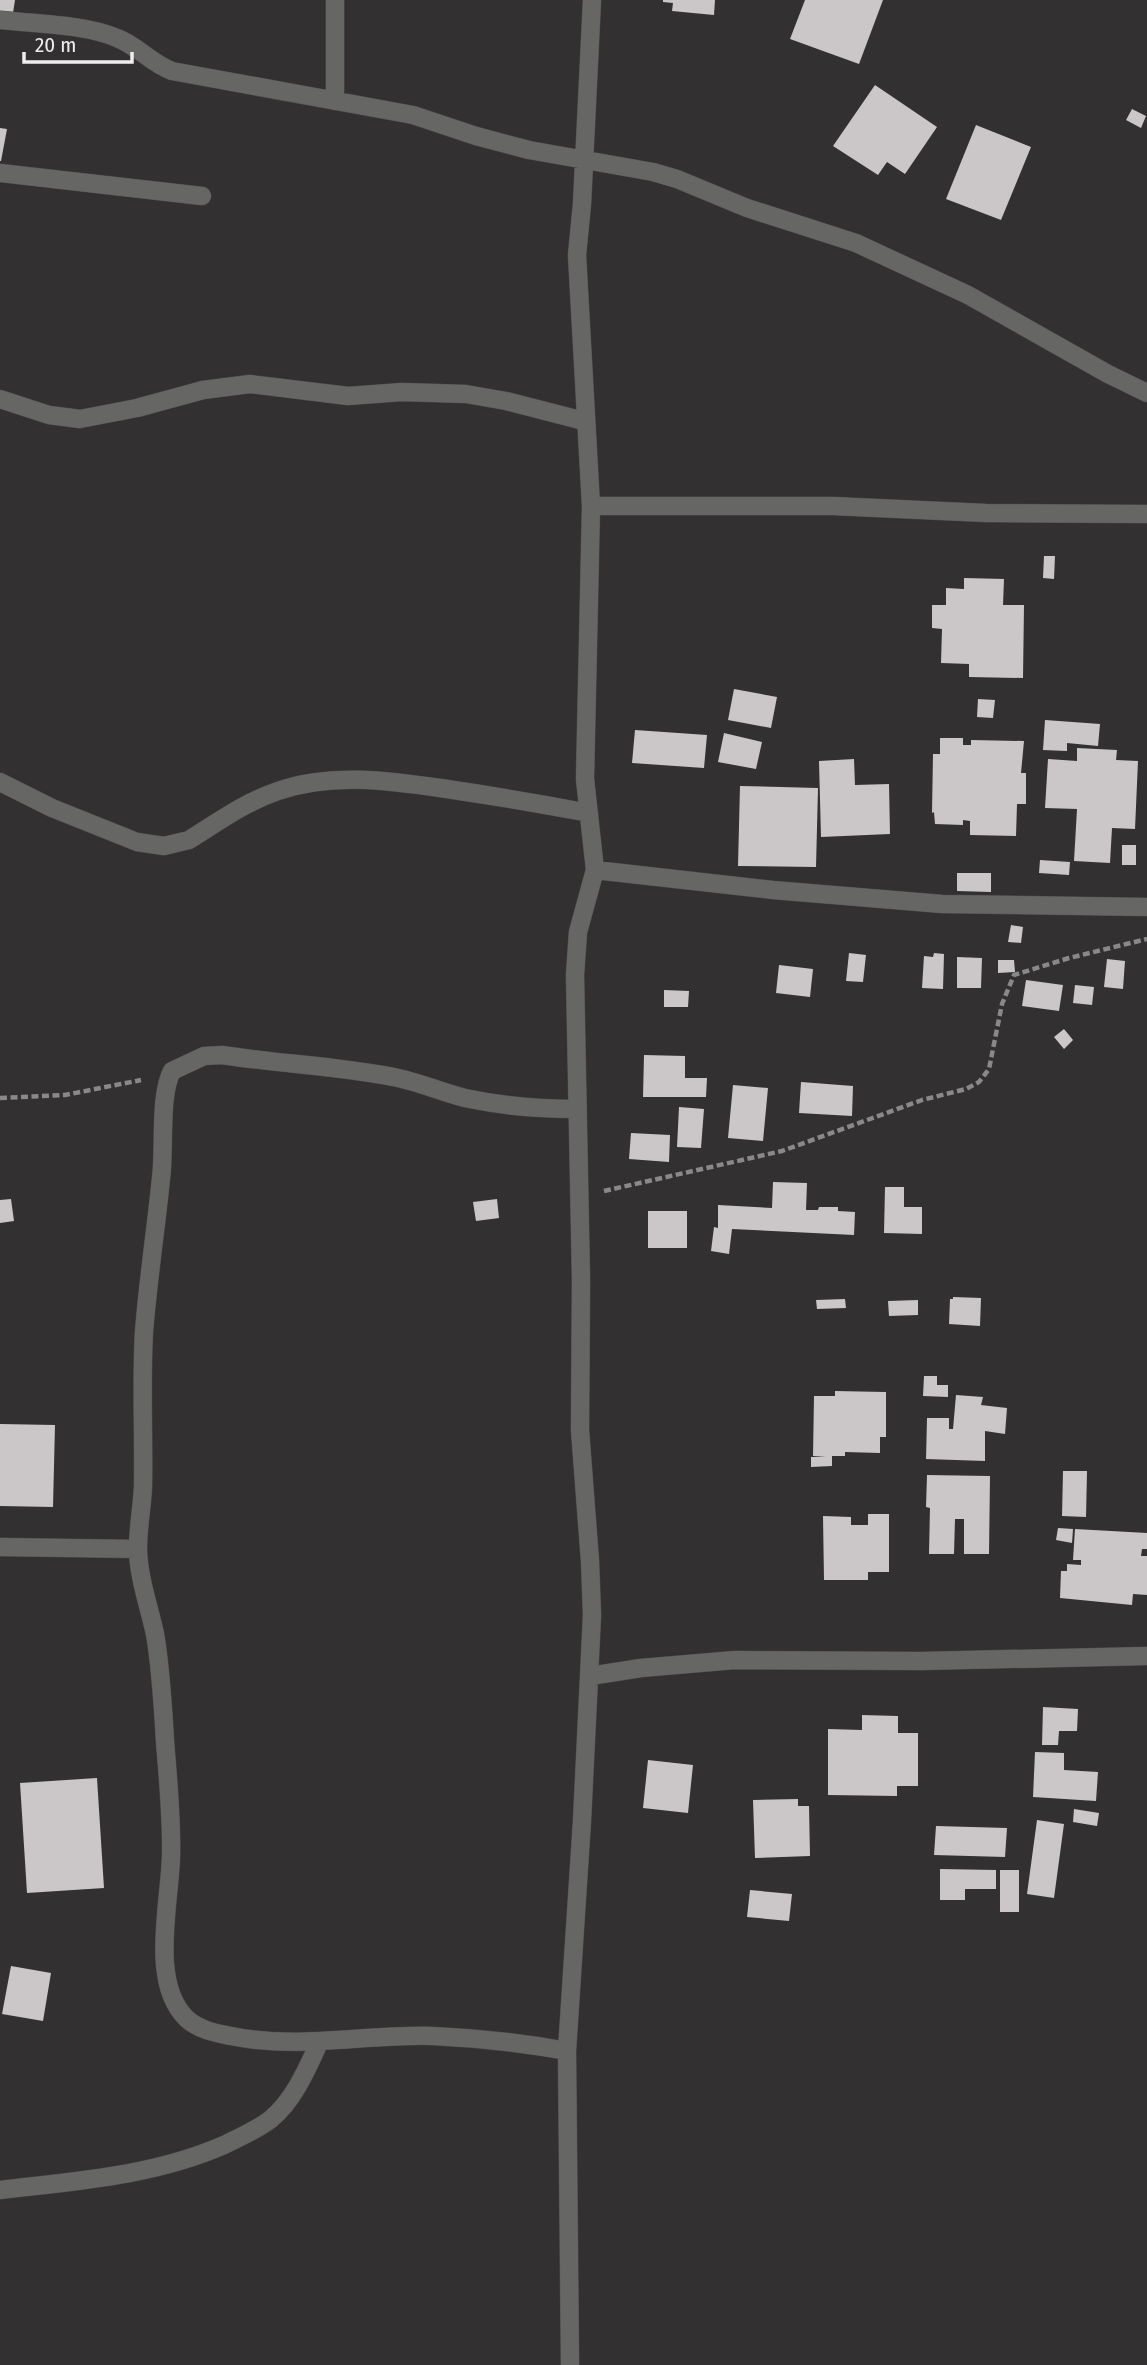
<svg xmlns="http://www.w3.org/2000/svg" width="1147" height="2365" font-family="'Fira Sans Condensed',sans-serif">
<rect width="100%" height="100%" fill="#333031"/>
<path fill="#cbc7c8" d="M 0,0 L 15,0 L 13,13 L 0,11 Z
M 663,0 L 715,0 L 714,15 L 672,11 L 673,3 L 663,2 Z
M 805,0 L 883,0 L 859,64 L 790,39 Z
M 875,85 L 937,127 L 905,174 L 887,162 L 878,175 L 833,146 Z
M 1132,109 L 1146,116 L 1141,128 L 1126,120 Z
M 976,125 L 1031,147 L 1001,220 L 946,199 Z
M 0,128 L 7,129 L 1,161 L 0,161 Z
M 1044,556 L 1055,556 L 1054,579 L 1043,578 Z
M 964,578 L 1004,579 L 1003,605 L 1024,605 L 1023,678 L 969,677 L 969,664 L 941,663 L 942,629 L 932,628 L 932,605 L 946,605 L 946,588 L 964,589 Z
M 734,689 L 777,697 L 771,728 L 728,720 Z
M 978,699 L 995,700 L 993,718 L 977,717 Z
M 1045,720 L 1100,724 L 1098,746 L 1067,743 L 1067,751 L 1043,750 Z
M 635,730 L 707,735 L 704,768 L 632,763 Z
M 724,733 L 762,742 L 756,769 L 718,762 Z
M 940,738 L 963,738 L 963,745 L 971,745 L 971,740 L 1024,741 L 1021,773 L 1026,773 L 1026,804 L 1017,804 L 1016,836 L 970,835 L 970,821 L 963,820 L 963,825 L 935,824 L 934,812 L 932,813 L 933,754 L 940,754 Z
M 1077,748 L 1117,750 L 1116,760 L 1138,761 L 1135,829 L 1112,828 L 1110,863 L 1074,861 L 1077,809 L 1045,808 L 1048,759 L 1077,761 Z
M 854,759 L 855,785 L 889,784 L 890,834 L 821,837 L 819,761 Z
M 740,786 L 818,788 L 816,867 L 738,866 Z
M 1122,845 L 1136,845 L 1136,865 L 1122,865 Z
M 1040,860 L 1070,862 L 1069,875 L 1039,873 Z
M 957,873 L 991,873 L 991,892 L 957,891 Z
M 1011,925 L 1023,927 L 1021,943 L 1008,942 Z
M 849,953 L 866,955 L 863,982 L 846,981 Z
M 934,953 L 944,954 L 943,989 L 922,988 L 924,956 L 933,957 Z
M 957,957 L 982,958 L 981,988 L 957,988 Z
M 1107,959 L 1125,961 L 1123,989 L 1104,987 Z
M 998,960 L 1014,960 L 1015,972 L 998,973 Z
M 779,965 L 813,969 L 810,997 L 776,993 Z
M 1026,980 L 1063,985 L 1059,1011 L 1022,1006 Z
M 1075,985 L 1094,987 L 1092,1005 L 1073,1003 Z
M 664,990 L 689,991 L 688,1007 L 664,1007 Z
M 1064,1029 L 1073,1040 L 1064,1049 L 1054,1037 Z
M 644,1055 L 685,1056 L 685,1078 L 707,1078 L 706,1097 L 643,1097 Z
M 801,1082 L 853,1086 L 852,1116 L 799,1113 Z
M 733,1085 L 768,1088 L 763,1141 L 728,1138 Z
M 679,1107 L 704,1109 L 701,1148 L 677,1147 Z
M 631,1133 L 670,1135 L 669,1162 L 629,1159 Z
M 773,1182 L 807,1183 L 806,1210 L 818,1210 L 819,1207 L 838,1207 L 838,1211 L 855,1212 L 854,1235 L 732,1229 L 729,1254 L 711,1251 L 714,1227 L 718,1228 L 718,1205 L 772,1208 Z
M 885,1187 L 904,1187 L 904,1207 L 922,1207 L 922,1234 L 884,1233 Z
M 11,1199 L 14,1221 L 0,1223 L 0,1200 Z
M 497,1199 L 499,1218 L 476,1221 L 473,1202 Z
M 648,1211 L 687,1211 L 687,1248 L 648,1248 Z
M 953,1297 L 981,1298 L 980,1326 L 949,1324 L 950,1299 L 953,1299 Z
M 845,1299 L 846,1308 L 817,1309 L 816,1300 Z
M 918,1300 L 918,1315 L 889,1316 L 888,1301 Z
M 924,1376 L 937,1376 L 937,1385 L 948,1385 L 948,1397 L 923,1396 Z
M 835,1391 L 886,1392 L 886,1437 L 880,1437 L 880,1453 L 845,1452 L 845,1456 L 832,1456 L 832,1466 L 811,1467 L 811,1457 L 826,1457 L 813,1456 L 814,1396 L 835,1396 Z
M 956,1395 L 983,1397 L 981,1405 L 1007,1408 L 1005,1434 L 985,1431 L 985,1461 L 926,1459 L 927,1418 L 949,1418 L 949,1429 L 953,1429 Z
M 0,1424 L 55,1425 L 53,1507 L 0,1506 Z
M 1063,1471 L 1087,1471 L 1086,1517 L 1062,1516 Z
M 927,1475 L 990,1476 L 989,1554 L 964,1554 L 964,1519 L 955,1519 L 954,1554 L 929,1554 L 930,1508 L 926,1507 Z
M 868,1514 L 889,1514 L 889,1572 L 868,1572 L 868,1580 L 824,1580 L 823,1516 L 851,1517 L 851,1525 L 868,1525 Z
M 1058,1528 L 1073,1529 L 1072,1543 L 1056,1540 Z
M 1075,1529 L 1147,1533 L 1147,1549 L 1142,1549 L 1141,1556 L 1147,1556 L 1147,1595 L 1133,1594 L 1132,1605 L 1060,1598 L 1061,1571 L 1067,1571 L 1067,1564 L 1081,1565 L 1081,1560 L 1073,1560 Z
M 1043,1707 L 1078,1709 L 1077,1731 L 1059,1731 L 1058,1745 L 1042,1745 Z
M 862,1715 L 898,1716 L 898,1733 L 918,1733 L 918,1786 L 897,1786 L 897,1796 L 828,1795 L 828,1729 L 862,1730 Z
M 1035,1752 L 1064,1753 L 1064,1770 L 1098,1772 L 1096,1801 L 1033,1797 Z
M 648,1760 L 693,1765 L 688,1813 L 643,1808 Z
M 97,1778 L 104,1888 L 27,1893 L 20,1783 Z
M 798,1799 L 798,1806 L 809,1806 L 810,1856 L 755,1858 L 753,1800 Z
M 1074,1809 L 1099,1813 L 1097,1826 L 1073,1822 Z
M 1037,1820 L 1064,1824 L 1054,1898 L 1027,1894 Z
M 936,1826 L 1007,1828 L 1005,1857 L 934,1855 Z
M 940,1869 L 996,1870 L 996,1889 L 965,1889 L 965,1900 L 940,1900 Z
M 1000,1870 L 1019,1870 L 1019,1912 L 1000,1912 Z
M 750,1890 L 792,1894 L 789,1921 L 747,1917 Z
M 11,1966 L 51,1973 L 43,2021 L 2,2014 Z"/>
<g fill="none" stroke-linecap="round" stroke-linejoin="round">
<g stroke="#514e4f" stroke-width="19">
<path id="minor" d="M 0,20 C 36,24 84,24 117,38 C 138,46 152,64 172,71 L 413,115 L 476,136 L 529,150 L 653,172 L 677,179 L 747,208 L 856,243 L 968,295 L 1108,374 L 1147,393
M 335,101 L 335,0
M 0,173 L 202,196
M 0,399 L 49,415 L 80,419 L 137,408 L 203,390 L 250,384 L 348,396 L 402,392 L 466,394 L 506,401 L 584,421
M 591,506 L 833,506 L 986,513 L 1147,514
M 0,782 L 52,808 L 137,842 L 164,846 L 189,840 C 218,822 245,802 278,791 C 332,772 391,781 447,789 C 494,796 541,804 589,813
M 595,870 L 773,890 L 942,904 L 1147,907
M 0,1547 L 138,1549
M 590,1676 L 641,1668 L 735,1660 L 922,1661 L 1147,1656
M 567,2051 C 523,2043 477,2038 433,2036 C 364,2034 298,2050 231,2036 C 216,2033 199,2030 187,2019 C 149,1983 170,1903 171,1856 C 172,1818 168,1780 165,1741 C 163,1706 161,1669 155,1634 C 149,1606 138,1576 138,1548 C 138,1528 142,1507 143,1487 C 144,1436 141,1384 144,1332 C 148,1280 156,1229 161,1178 C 165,1149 159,1095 172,1071 L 204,1056 L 222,1055 C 280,1064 340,1066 398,1078 C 421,1083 442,1092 465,1098 C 502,1106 539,1109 577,1109
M 0,2190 C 76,2181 153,2176 224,2145 C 240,2137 257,2130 271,2119 C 294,2100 307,2069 319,2043
M 570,2365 L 567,2051 L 582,1821 L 592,1615 L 590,1561 L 580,1430 L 581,1280 L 575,975 L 578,932 L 595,870 L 585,779 L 591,506 L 577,255 L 582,204 L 592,0"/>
</g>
<path stroke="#8b8889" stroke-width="4.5" stroke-dasharray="7 3.5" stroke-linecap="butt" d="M 0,1098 L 65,1095 L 141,1080
M 604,1191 L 782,1151 L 922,1100 L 966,1089 L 979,1082 L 989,1069 L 1002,1004 L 1014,975 L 1069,958 L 1147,939"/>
<use href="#minor" stroke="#666765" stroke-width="18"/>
</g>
<path d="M24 52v10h108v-10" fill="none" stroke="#efedee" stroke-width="3.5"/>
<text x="35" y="52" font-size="21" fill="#efedee" stroke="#333031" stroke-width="5" paint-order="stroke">20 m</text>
</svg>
